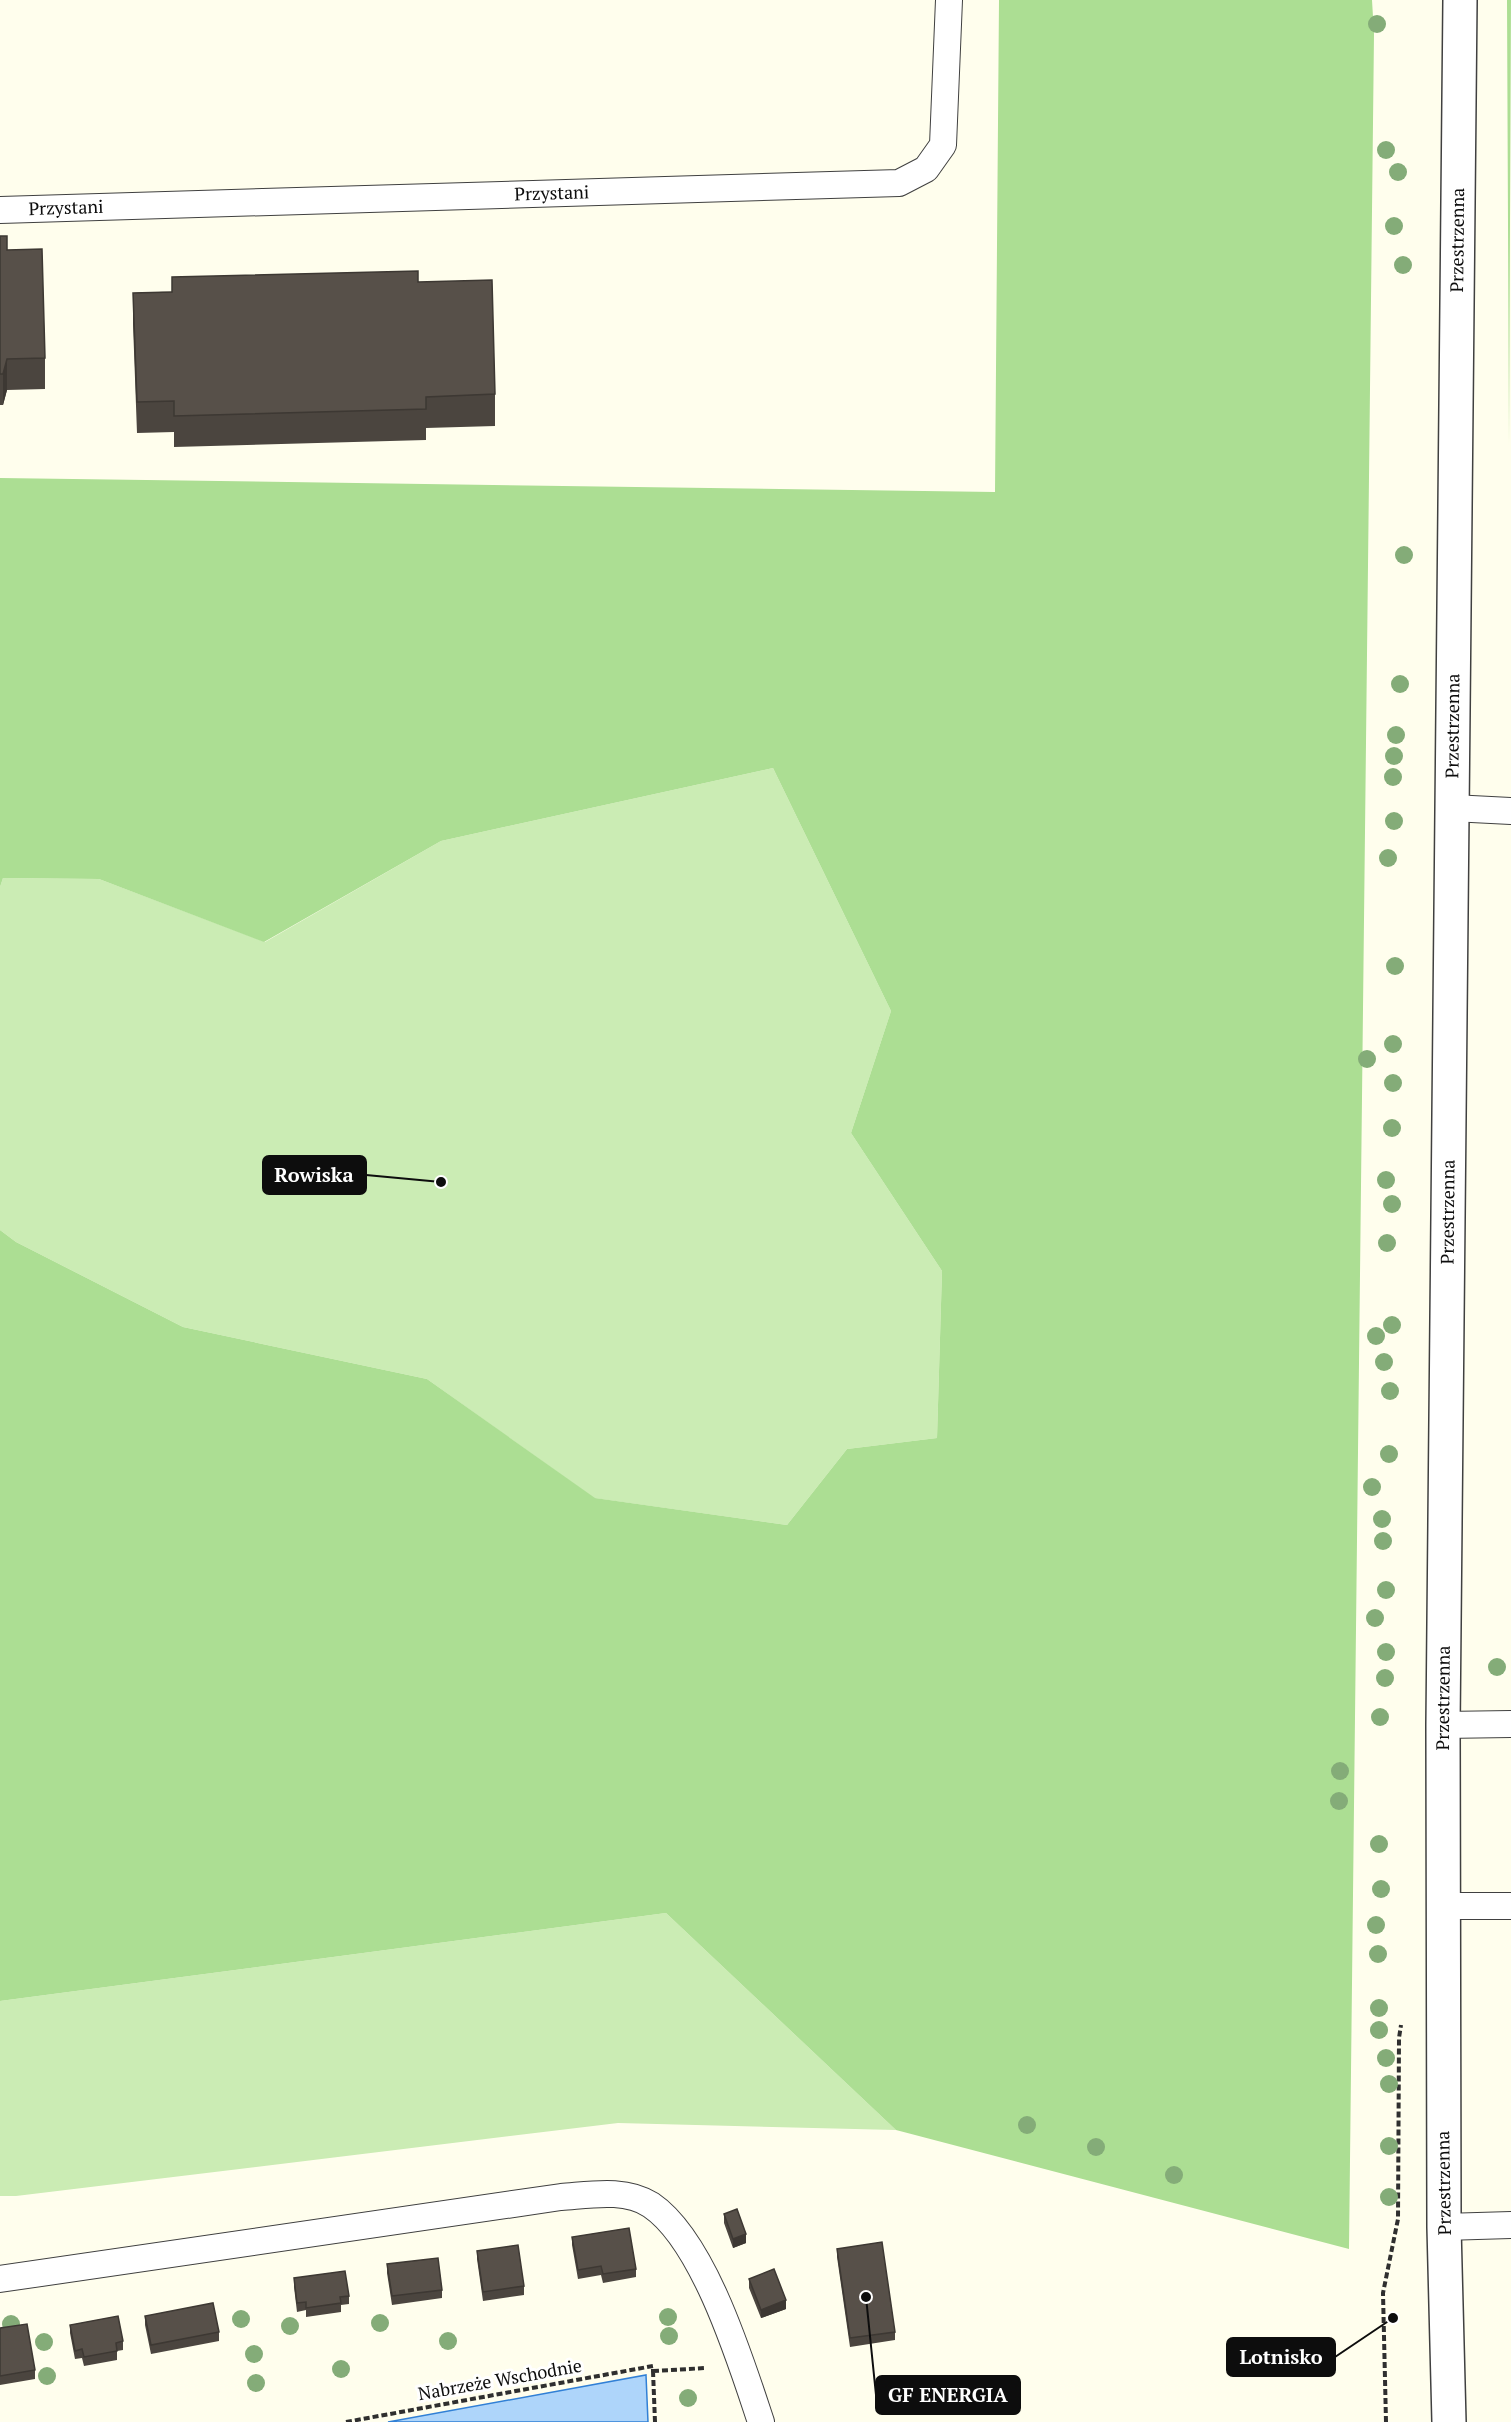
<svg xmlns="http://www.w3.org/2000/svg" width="1511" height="2422" font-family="'PT Serif',serif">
<rect width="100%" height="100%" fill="#fffeed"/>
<path fill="#cbecb4" d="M 773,768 L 891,1011 L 851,1133 L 942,1271 L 937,1438 L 847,1449 L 787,1525 L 594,1498 L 427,1379 L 183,1327 L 16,1242 L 0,1230 L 0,887 L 3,878 L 99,879 L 265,942 L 441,841 Z
M 666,1913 L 896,2130 L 618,2123 L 16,2196 L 0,2196 L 0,2001 Z"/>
<path fill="#acde93" d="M 999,0 L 1372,0 L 1374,34 L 1349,2249 L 896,2130 L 666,1913 L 0,2001 L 0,1230 L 16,1242 L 183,1327 L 427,1379 L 595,1498 L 787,1525 L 847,1449 L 937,1438 L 942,1271 L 851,1133 L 891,1011 L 773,768 L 441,841 L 264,942 L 99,879 L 3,878 L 0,887 L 0,478 L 995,492 Z
M 1507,0 L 1511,0 L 1509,445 Z"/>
<path fill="#aed5fa" stroke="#3180d6" stroke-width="1.5" d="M 646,2375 L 648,2422 L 388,2422 Z"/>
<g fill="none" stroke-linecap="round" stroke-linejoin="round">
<g stroke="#404040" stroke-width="28">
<g id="service">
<path id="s1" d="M 0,210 L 899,183 L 926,169 L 943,145 L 949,0"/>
<path d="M 1452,808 L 1511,811"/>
<path d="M 1443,1725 L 1511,1724"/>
<path d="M 1443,1906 L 1511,1906"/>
<path d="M 1444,2227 L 1511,2225"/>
<path d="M 0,2279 L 561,2197 C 590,2195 625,2188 651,2205 C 704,2241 741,2362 761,2422"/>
</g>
</g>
<g stroke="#404040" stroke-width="36">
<g id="tertiary">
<path id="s2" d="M 1449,2422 L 1444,2227 L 1443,1725 L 1460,0"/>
</g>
</g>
<path stroke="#2f2f2f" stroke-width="4" stroke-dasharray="6 3" stroke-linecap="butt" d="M 653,2371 L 706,2368
M 653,2371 L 655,2422
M 346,2422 L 653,2366 L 653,2371
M 1386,2422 L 1383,2293 L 1398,2219 L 1399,2038 L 1401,2025"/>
<use href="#service" stroke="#fff" stroke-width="26"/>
<use href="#tertiary" stroke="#fff" stroke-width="33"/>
</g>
<g fill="#84ac78">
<circle cx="1377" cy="24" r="9"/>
<circle cx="1386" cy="150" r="9"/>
<circle cx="1398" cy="172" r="9"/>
<circle cx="1394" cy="226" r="9"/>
<circle cx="1403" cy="265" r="9"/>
<circle cx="1404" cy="555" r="9"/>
<circle cx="1400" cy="684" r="9"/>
<circle cx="1396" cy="735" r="9"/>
<circle cx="1394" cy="756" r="9"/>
<circle cx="1393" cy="777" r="9"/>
<circle cx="1394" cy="821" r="9"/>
<circle cx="1388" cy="858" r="9"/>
<circle cx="1395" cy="966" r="9"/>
<circle cx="1393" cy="1044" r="9"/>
<circle cx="1367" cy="1059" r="9"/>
<circle cx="1393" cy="1083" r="9"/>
<circle cx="1392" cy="1128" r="9"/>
<circle cx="1386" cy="1180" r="9"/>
<circle cx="1392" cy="1204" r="9"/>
<circle cx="1387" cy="1243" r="9"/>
<circle cx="1392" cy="1325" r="9"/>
<circle cx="1376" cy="1336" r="9"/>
<circle cx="1384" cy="1362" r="9"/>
<circle cx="1390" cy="1391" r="9"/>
<circle cx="1389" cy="1454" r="9"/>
<circle cx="1372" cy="1487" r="9"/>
<circle cx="1382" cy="1519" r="9"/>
<circle cx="1383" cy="1541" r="9"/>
<circle cx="1386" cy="1590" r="9"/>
<circle cx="1375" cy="1618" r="9"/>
<circle cx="1386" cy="1652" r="9"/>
<circle cx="1497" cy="1667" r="9"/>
<circle cx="1385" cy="1678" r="9"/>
<circle cx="1380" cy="1717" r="9"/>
<circle cx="1340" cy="1771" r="9"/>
<circle cx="1339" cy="1801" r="9"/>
<circle cx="1379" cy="1844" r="9"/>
<circle cx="1381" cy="1889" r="9"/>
<circle cx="1376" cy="1925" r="9"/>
<circle cx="1378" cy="1954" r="9"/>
<circle cx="1379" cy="2008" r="9"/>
<circle cx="1379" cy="2030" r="9"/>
<circle cx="1386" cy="2058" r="9"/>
<circle cx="1389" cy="2084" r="9"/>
<circle cx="1027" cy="2125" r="9"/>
<circle cx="1389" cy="2146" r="9"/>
<circle cx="1096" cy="2147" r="9"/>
<circle cx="1174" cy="2175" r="9"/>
<circle cx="1389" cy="2197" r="9"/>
<circle cx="668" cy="2317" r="9"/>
<circle cx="241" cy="2319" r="9"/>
<circle cx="380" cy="2323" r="9"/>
<circle cx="11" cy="2324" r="9"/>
<circle cx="290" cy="2326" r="9"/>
<circle cx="669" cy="2336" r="9"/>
<circle cx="448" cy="2341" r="9"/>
<circle cx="44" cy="2342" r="9"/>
<circle cx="254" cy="2354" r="9"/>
<circle cx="341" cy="2369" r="9"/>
<circle cx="47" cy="2376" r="9"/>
<circle cx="256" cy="2383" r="9"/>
<circle cx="688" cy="2398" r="9"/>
</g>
<path fill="#4b453f" d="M 0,236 L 7,250 L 45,358 L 45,389 L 7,390 L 3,405 L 0,405 Z
M 418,282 L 495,394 L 495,426 L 426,428 L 426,440 L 174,447 L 174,432 L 137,433 L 133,324 L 133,293 Z
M 724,2214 L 746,2243 L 733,2248 L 724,2223 Z
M 572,2237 L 636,2269 L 636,2277 L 603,2283 L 601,2275 L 578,2279 L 572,2245 Z
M 837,2249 L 895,2332 L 895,2340 L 850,2347 L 837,2257 Z
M 477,2251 L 524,2286 L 524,2295 L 483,2301 L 477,2259 Z
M 387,2264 L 442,2290 L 442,2298 L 392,2305 L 387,2273 Z
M 294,2278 L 349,2296 L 349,2304 L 341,2305 L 341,2312 L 306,2317 L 306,2310 L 297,2312 L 294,2287 Z
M 749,2279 L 786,2309 L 761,2318 L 749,2288 Z
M 145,2316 L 219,2332 L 219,2341 L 151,2354 L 145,2325 Z
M 70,2325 L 123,2341 L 123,2350 L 117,2351 L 117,2360 L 84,2366 L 82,2358 L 75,2359 L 70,2333 Z
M 0,2328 L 35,2370 L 35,2379 L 0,2385 Z"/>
<path fill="#3d3833" d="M 7,359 L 7,390 L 3,405 L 3,374 Z
M 746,2234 L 746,2243 L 733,2248 L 733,2239 Z
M 786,2300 L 786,2309 L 761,2318 L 761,2310 Z"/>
<path fill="#575049" stroke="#3d3833" stroke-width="1.5" d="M 0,236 L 7,236 L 7,250 L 42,249 L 45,358 L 7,359 L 3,374 L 0,374 Z
M 418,271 L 418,282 L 492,280 L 495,394 L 426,397 L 426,409 L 174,416 L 174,401 L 137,402 L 133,293 L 172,292 L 172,277 Z
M 737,2209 L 746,2234 L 733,2239 L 724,2214 Z
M 629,2228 L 636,2269 L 603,2274 L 601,2266 L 578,2270 L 572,2237 Z
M 882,2242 L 895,2332 L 850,2338 L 837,2249 Z
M 518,2245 L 524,2286 L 483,2292 L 477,2251 Z
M 438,2258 L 442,2290 L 392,2296 L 387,2264 Z
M 774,2269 L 786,2300 L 761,2310 L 749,2279 Z
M 345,2271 L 349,2296 L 340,2297 L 341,2303 L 306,2308 L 306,2302 L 297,2303 L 294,2278 Z
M 213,2303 L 219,2332 L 151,2345 L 145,2316 Z
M 118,2316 L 123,2341 L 116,2343 L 117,2351 L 84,2357 L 82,2349 L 75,2351 L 70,2325 Z
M 27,2324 L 35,2370 L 0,2376 L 0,2328 Z"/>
<g text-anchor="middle" stroke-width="6" stroke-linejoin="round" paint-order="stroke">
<g font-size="18" fill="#0d0d0d" stroke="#fff">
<text dy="6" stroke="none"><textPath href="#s1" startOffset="552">Przystani</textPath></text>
<text dy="6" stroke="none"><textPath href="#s1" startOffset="66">Przystani</textPath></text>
<text dy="6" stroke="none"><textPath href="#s2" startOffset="2182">Przestrzenna</textPath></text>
<text dy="6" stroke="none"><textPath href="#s2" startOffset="1696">Przestrzenna</textPath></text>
<text dy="6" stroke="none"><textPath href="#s2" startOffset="1210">Przestrzenna</textPath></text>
<text dy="6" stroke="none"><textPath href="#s2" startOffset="724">Przestrzenna</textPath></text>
<text transform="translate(1444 2183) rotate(-91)" y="6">Przestrzenna</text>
<text transform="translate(500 2380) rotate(-10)" y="6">Nabrzeże Wschodnie</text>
</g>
</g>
<path fill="none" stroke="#0d0d0d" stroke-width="2" d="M441 1182L366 1175M1393 2318L1335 2357M866 2297L876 2395"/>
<g fill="#0d0d0d" stroke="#fff" stroke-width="2">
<circle cx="441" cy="1182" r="6"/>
<circle cx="1393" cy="2318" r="6"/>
<circle cx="866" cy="2297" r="6"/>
</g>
<g fill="#0d0d0d" stroke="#0d0d0d" stroke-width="2">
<rect x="263" y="1156" width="103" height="38" rx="6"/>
<rect x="1227" y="2338" width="108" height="38" rx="6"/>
<rect x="876" y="2376" width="144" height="38" rx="6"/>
</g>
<g font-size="20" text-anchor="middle" font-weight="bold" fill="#fff">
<text x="314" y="1182">Rowiska</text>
<text x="1281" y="2364">Lotnisko</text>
<text x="948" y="2402">GF ENERGIA</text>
</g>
</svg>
